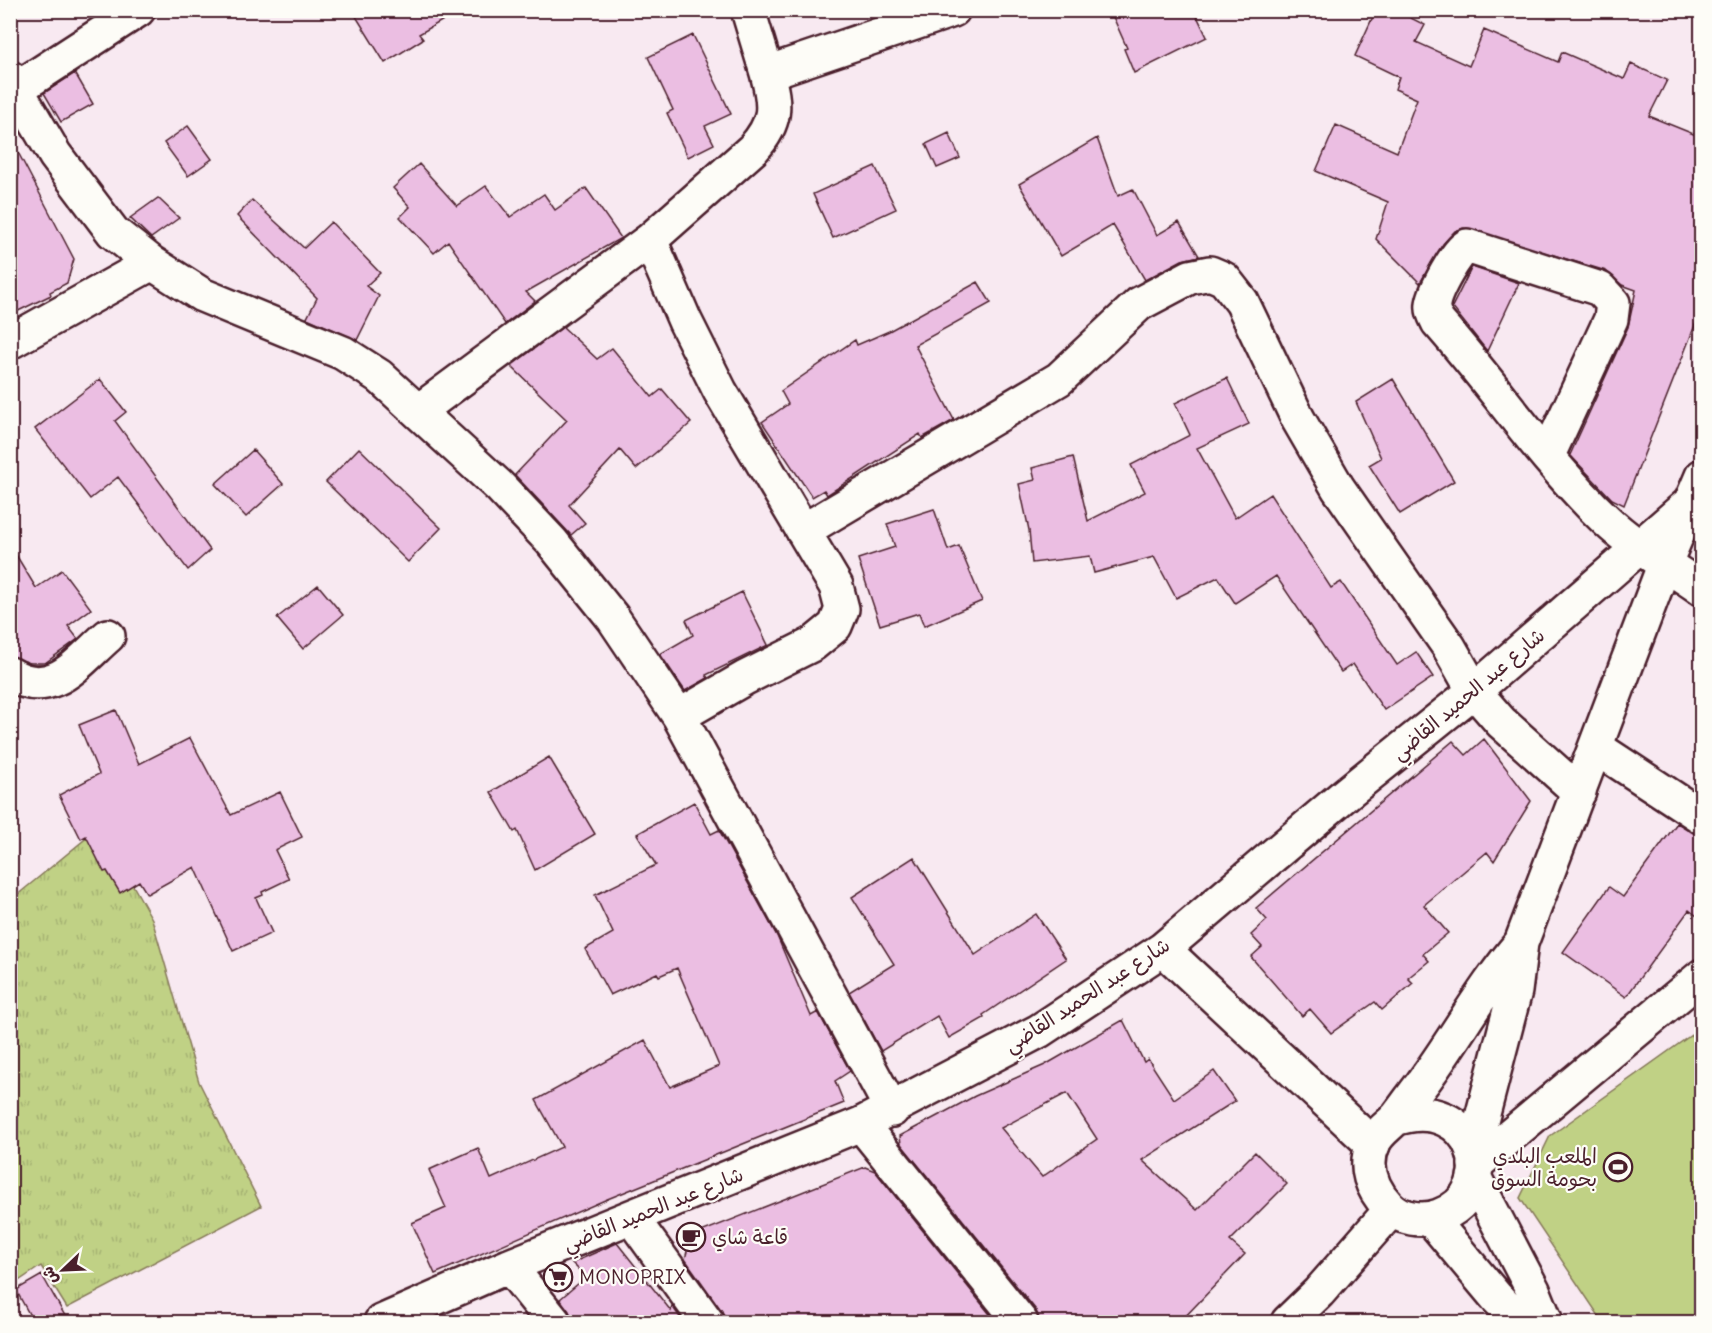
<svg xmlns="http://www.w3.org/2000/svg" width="1712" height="1333" font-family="Delius,'Playpen Sans Arabic',sans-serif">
<defs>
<pattern id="grass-tufts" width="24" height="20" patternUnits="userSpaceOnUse" patternTransform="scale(1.5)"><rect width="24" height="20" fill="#c0d185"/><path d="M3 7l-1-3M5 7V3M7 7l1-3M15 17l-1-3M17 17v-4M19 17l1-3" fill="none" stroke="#a6b373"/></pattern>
</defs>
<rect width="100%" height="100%" fill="#f8e9f1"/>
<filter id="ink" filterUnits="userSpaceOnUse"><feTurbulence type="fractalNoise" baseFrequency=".0167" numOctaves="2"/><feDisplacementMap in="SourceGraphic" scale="12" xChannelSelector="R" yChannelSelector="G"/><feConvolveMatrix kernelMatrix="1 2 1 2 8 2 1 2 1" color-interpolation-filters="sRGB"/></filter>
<g filter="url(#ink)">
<path fill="url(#grass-tufts)" stroke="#857858" stroke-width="1.5" d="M 100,827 L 152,919 L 199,1082 L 261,1206 L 67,1308 L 41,1266 L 11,1286 L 11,900 Z"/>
<path fill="#c0d185" stroke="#857858" stroke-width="1.5" d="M 1701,1028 L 1701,1322 L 1603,1322 L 1520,1198 L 1550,1136 Z"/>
<path fill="#ebbee2" stroke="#4a1f2b" stroke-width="1.5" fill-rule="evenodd" d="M 352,10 L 461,10 L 419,34 L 423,39 L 385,63 Z
M 1110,10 L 1194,10 L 1207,37 L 1134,73 L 1124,49 L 1127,48 Z
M 1376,10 L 1395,10 L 1425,25 L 1416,42 L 1469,66 L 1484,30 L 1558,62 L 1562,52 L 1624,79 L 1631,64 L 1667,80 L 1649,116 L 1701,137 L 1701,310 L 1624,505 L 1612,499 L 1570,455 L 1628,327 L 1636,290 L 1622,285 L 1606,271 L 1464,228 L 1455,231 L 1443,244 L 1420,283 L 1376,239 L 1388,202 L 1316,171 L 1336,125 L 1397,152 L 1417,99 L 1395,89 L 1399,77 L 1355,56 Z
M 693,35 L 731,114 L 705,126 L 714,144 L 688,157 L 667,113 L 673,110 L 648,57 Z
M 75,73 L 93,104 L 61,122 L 44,93 Z
M 188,126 L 212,159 L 188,176 L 164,143 Z
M 949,133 L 960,158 L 937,168 L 926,144 Z
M 10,137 L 74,259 L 67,283 L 50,292 L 51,295 L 10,315 Z
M 1097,138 L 1118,196 L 1133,189 L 1157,235 L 1179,222 L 1199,256 L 1182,260 L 1145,280 L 1113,225 L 1061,256 L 1019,184 Z
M 419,164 L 457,206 L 486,186 L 510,217 L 544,194 L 555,210 L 586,188 L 621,238 L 526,292 L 535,301 L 505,324 L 448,241 L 434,253 L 400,217 L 410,207 L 393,188 Z
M 875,166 L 896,209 L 833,238 L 813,194 Z
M 158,198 L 179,218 L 151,238 L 130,218 Z
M 252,200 L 304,248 L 331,222 L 380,273 L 366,286 L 379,296 L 357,340 L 307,318 L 317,298 L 237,216 Z
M 1472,267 L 1519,283 L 1487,351 L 1452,307 Z
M 978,282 L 991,303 L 915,345 L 954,420 L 922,438 L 920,434 L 827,495 L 824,490 L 812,497 L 762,422 L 788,404 L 781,391 L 855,340 L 857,345 L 889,331 Z
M 563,327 L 597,359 L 612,348 L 652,397 L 662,389 L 691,423 L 636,469 L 620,450 L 569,505 L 585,523 L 571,535 L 515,475 L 567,420 L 511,366 Z
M 1227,378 L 1249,424 L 1197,448 L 1235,518 L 1270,494 L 1331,588 L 1341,582 L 1397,665 L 1416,652 L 1433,677 L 1384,710 L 1353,664 L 1341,672 L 1276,576 L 1235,603 L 1218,577 L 1176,598 L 1154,557 L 1094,573 L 1090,556 L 1032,563 L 1029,530 L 1019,484 L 1035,480 L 1032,468 L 1073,457 L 1088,521 L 1145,492 L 1131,465 L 1190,435 L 1175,403 Z
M 100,379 L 126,412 L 115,421 L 210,550 L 188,570 L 118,477 L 90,499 L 35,429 Z
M 1393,379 L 1454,481 L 1400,514 L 1369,465 L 1381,458 L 1356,402 Z
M 359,448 L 441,528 L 408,562 L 326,482 Z
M 253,450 L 283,484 L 246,517 L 215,484 Z
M 934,509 L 948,550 L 959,546 L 982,601 L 924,626 L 919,613 L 880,625 L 858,559 L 895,547 L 887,524 Z
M 10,545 L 36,588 L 62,570 L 91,609 L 68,626 L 78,639 L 45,663 L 30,663 L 10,656 Z
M 318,585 L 343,615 L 303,649 L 277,618 Z
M 742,592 L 768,645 L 706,675 L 708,678 L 685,691 L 660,654 L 693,635 L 686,620 Z
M 116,710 L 139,764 L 190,738 L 231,815 L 280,792 L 302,837 L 275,850 L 289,879 L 262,892 L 263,895 L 256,898 L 272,933 L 233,951 L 195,867 L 147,894 L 139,881 L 120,893 L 107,871 L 104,872 L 86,836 L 81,839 L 59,795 L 99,774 L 79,725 Z
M 1484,739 L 1531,801 L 1494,861 L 1487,852 L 1424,905 L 1448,933 L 1423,954 L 1429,961 L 1408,978 L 1413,983 L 1382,1010 L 1375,1002 L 1331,1033 L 1310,1009 L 1302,1016 L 1251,957 L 1262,947 L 1251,935 L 1267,920 L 1256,908 L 1453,741 L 1466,755 Z
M 549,757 L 595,834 L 535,870 L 517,830 L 514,832 L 491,792 Z
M 694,802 L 711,834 L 719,830 L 777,936 L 811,1016 L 818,1012 L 850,1071 L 835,1081 L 844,1103 L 605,1200 L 435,1274 L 412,1223 L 446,1208 L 429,1170 L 478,1148 L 491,1179 L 562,1147 L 536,1100 L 645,1040 L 670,1087 L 719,1066 L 677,968 L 659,976 L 657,973 L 610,995 L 585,949 L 613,933 L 595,895 L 656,865 L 637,834 Z
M 1677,823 L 1701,836 L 1701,919 L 1689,910 L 1626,997 L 1563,952 L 1609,887 L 1623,897 Z
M 914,857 L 975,955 L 1036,914 L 1066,959 L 983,1015 L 984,1018 L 949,1038 L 937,1016 L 881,1051 L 849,992 L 894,964 L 852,897 Z
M 1123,1020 L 1144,1062 L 1148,1059 L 1174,1099 L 1214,1071 L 1235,1101 L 1142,1160 L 1197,1210 L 1255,1152 L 1287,1184 L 1230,1241 L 1245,1254 L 1179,1323 L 1039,1323 L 1036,1310 L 901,1144 L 900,1136 L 975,1096 L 1045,1065 ZM 1067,1093 L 1097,1139 L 1042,1177 L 1001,1128 Z
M 865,1167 L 875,1171 L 997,1323 L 725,1323 L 722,1311 L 685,1259 L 691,1236 Z
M 617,1243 L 671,1311 L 672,1306 L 684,1323 L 572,1323 L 569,1311 L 560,1299 L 586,1277 L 572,1263 Z
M 42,1275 L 69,1323 L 34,1323 L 16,1290 Z"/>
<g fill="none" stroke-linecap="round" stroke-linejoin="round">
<g stroke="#4a1f2b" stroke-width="38">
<path id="minor" d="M 748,10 L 767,73
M 10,78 L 55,155 L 113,232 L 152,263 L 202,295 L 343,353 L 379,376 L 499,486 L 552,542 L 613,618 L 679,716 L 892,1110
M 18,88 L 138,10
M 10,342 L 152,263
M 420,410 L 650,240
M 1548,455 L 1611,319 L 1613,303 L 1600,289 L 1467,246 C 1456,252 1435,291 1433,304 C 1432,311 1435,316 1438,322 C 1495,386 1543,460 1606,520 C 1634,547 1670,566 1702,589
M 803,531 L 1059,379 L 1139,304 L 1190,277 L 1210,273 L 1224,279 L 1242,302 L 1298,419 L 1338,488 L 1449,647 L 1474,691 L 1501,722 L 1579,792
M 10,674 C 52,700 77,663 108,636
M 679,716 L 745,678 L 813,644 L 835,626 L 842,609 L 836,586 L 720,391 L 685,321 L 650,240 L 753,149 C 777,122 776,106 767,73 L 953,10
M 1597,748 L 1702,817
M 1163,949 L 1373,1145
M 861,1124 L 1021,1322
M 1475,1165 L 1702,976
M 631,1217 L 707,1322
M 509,1266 L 554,1322
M 381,1322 L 509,1266 L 861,1124 L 1039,1031 L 1163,949 L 1347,793 L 1474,691 L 1691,502"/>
</g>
<g stroke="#4a1f2b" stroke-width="38">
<path id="major" d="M 1395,1119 C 1474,1092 1506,1191 1439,1216 C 1423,1222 1400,1219 1388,1206 C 1372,1189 1363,1168 1373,1144 C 1378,1132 1388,1127 1397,1117 C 1405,1107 1413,1095 1421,1085 C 1456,1038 1483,987 1521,943
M 1473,1152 L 1515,991 L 1521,943 L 1665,563 L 1702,476
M 1474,1177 L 1533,1290 L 1546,1322
M 1431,1219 L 1497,1298 L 1521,1322
M 1288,1322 L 1319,1292 L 1391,1210"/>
</g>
<use href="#minor" stroke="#fdfcf7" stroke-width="33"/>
<use href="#major" stroke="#fdfcf7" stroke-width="33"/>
</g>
</g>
<defs>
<g id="stadium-ring" transform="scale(1.5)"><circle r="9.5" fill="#fdfcf7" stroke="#4a1f2b" stroke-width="1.5"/><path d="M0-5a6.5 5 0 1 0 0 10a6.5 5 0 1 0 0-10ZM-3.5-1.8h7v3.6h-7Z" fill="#4a1f2b"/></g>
<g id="cafe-ring" transform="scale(1.5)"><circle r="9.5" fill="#fdfcf7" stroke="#4a1f2b" stroke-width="1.5"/><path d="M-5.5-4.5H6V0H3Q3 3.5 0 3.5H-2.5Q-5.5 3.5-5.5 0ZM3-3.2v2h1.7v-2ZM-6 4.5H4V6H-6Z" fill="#4a1f2b"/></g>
<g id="supermarket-ring" transform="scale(1.5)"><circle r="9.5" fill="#fdfcf7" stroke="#4a1f2b" stroke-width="1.5"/><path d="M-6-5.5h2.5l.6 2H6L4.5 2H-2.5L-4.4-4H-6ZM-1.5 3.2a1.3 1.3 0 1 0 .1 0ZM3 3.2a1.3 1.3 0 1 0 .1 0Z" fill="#4a1f2b"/></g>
</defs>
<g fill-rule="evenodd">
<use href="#stadium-ring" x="1618" y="1167"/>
<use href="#cafe-ring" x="691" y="1237"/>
<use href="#supermarket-ring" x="558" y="1277"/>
</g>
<g text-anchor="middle" stroke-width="4.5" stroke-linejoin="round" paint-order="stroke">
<g font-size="20" fill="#4a1f2b" stroke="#fdfcf7">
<text transform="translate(1468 694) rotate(-40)" y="7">شارع عبد الحميد القاضي</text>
<text transform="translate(1087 995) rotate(-33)" y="7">شارع عبد الحميد القاضي</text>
<text transform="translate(653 1209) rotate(-22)" y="7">شارع عبد الحميد القاضي</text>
</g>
<g font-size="20" fill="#4a1f2b" stroke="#fdfcf7" text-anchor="start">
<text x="1597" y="1163" text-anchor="end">الملعب البلدي<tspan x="1597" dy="23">بحومة السوق</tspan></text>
<text x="712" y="1244">قاعة شاي</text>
<text x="579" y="1284">MONOPRIX</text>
</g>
</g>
<rect width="1712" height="1333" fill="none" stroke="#fdfcf7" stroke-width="36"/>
<rect x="18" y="18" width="1676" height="1297" fill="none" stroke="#4a1f2b" stroke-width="2" filter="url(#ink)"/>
<g transform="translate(63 1270) rotate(247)" stroke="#fdfcf7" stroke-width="4.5" paint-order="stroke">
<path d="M0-4.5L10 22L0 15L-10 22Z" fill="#4a1f2b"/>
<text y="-9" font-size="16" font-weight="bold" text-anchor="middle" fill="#4a1f2b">ش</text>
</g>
</svg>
